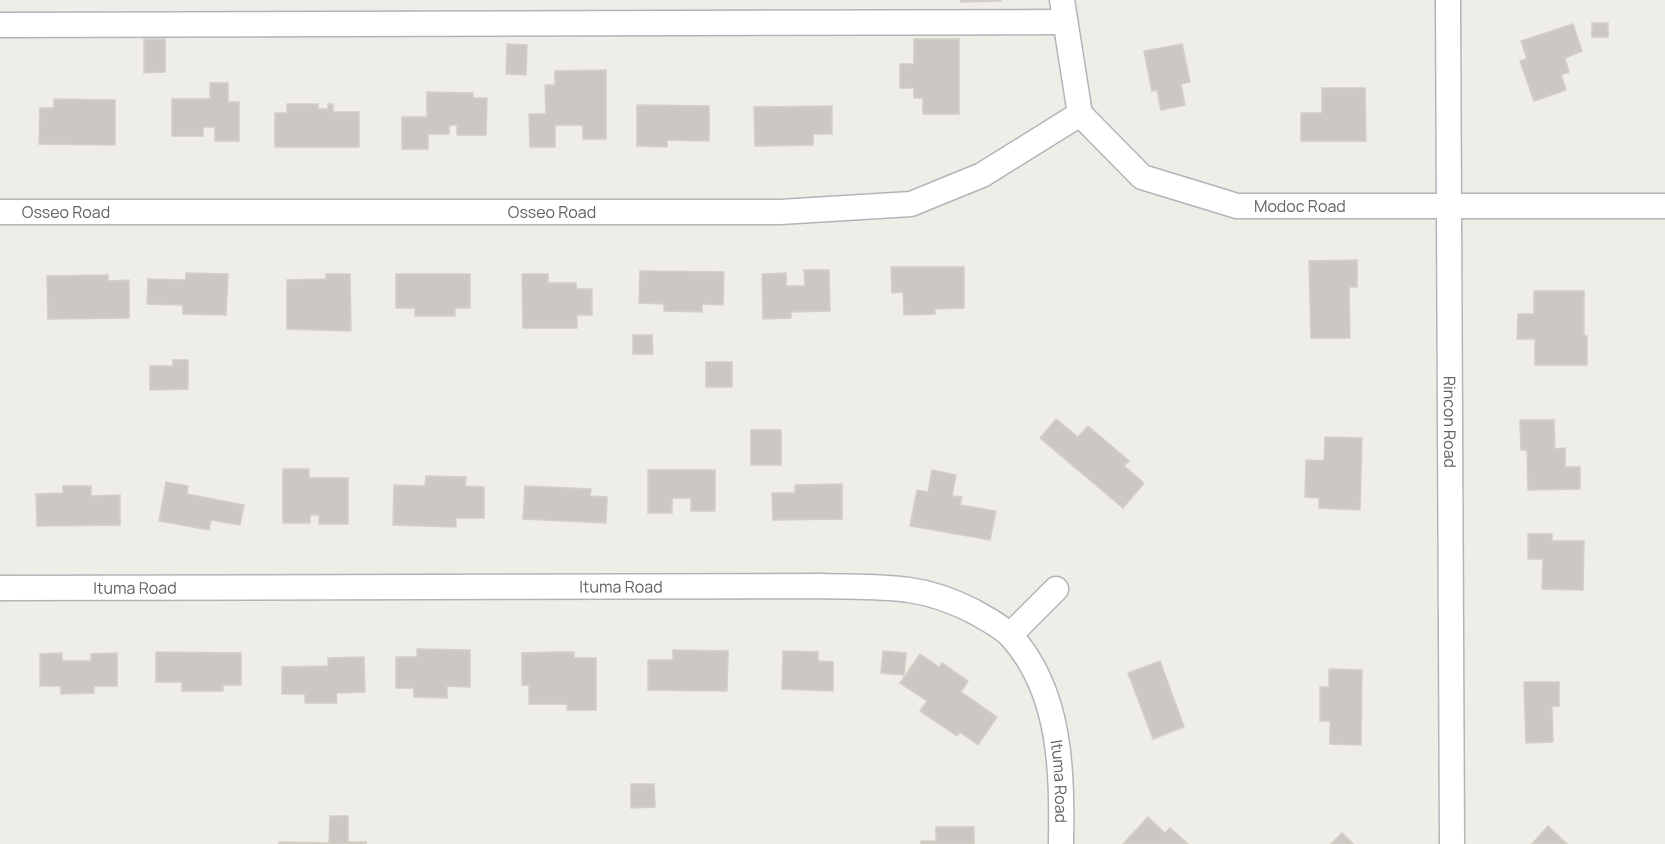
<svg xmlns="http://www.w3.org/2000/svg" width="1665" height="844" font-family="Manrope,sans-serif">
<rect width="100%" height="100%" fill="#efede7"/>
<path fill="#cbc8c4" stroke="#d4cec6" stroke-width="1.5" d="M 961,0 L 1001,0 L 1001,1 L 961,2 Z
M 1592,23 L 1608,23 L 1608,37 L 1592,37 Z
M 1573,24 L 1582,51 L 1565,58 L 1569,72 L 1561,75 L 1566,90 L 1534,101 L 1520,61 L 1527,59 L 1521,41 Z
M 144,39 L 165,39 L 165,72 L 144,73 Z
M 914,39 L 959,39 L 959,114 L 923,114 L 923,98 L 914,98 L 914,88 L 900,88 L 900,64 L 914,64 Z
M 507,44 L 527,45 L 526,75 L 506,74 Z
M 1182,44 L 1190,82 L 1181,84 L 1185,105 L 1161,110 L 1157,90 L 1152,91 L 1144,51 Z
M 606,70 L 606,139 L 583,139 L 583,125 L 555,125 L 555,147 L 530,147 L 529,114 L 546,114 L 545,85 L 555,85 L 555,71 Z
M 210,83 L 228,83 L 228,102 L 239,102 L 239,141 L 215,141 L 215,127 L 203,127 L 203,136 L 172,136 L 172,99 L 210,99 Z
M 1322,88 L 1365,88 L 1366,141 L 1301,141 L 1301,113 L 1322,113 Z
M 427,92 L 473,93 L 473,98 L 487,98 L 486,135 L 457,135 L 457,125 L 449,125 L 449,134 L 428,134 L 428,149 L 402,149 L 402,117 L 427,117 Z
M 54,99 L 115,100 L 115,145 L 39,144 L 40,108 L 54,108 Z
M 287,104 L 318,104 L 318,109 L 328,109 L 328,104 L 333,104 L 333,112 L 359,112 L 359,147 L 275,147 L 275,113 L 287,113 Z
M 637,105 L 709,106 L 709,141 L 667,140 L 667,147 L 637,146 Z
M 832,106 L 832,134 L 813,134 L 813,145 L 755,146 L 754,107 Z
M 1357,260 L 1357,287 L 1349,287 L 1350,338 L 1311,338 L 1309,261 Z
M 891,267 L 964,267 L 964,308 L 935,309 L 935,314 L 904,315 L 903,292 L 892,293 Z
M 804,270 L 829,270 L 830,311 L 791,312 L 791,318 L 763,319 L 762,274 L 786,273 L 786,286 L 805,286 Z
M 640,271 L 724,272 L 723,305 L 702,304 L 702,312 L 664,311 L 664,304 L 639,303 Z
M 186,273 L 228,274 L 226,315 L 183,314 L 183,305 L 147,304 L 148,279 L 186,280 Z
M 326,274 L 350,274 L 351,331 L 287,329 L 287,280 L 326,279 Z
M 396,274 L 470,274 L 470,308 L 455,308 L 455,316 L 415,316 L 415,308 L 396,308 Z
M 522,274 L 548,274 L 548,283 L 576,283 L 576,289 L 592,289 L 592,315 L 577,315 L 577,328 L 523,328 Z
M 108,275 L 108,281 L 129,280 L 129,318 L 48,319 L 47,276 Z
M 1534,291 L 1584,291 L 1584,336 L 1587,336 L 1587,365 L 1535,365 L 1535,339 L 1517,339 L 1518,314 L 1534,314 Z
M 633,335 L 652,335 L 653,354 L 633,354 Z
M 173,360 L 188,360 L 188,389 L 150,390 L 150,366 L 173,366 Z
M 706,362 L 732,362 L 732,387 L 706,387 Z
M 1056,419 L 1078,437 L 1088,426 L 1129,461 L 1124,466 L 1144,483 L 1123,508 L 1040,438 Z
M 1520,420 L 1554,420 L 1555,449 L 1565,448 L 1565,467 L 1580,467 L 1580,489 L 1528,490 L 1527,450 L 1521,450 Z
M 751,430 L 781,430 L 781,465 L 751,465 Z
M 1325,437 L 1362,438 L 1360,510 L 1319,508 L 1319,498 L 1305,497 L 1306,460 L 1324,461 Z
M 283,469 L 309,469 L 309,478 L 348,478 L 348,524 L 319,524 L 319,515 L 310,515 L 310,523 L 283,523 Z
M 648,470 L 715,470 L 715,511 L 691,511 L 691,498 L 672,498 L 672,513 L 648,513 Z
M 932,470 L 956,475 L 952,496 L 962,497 L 960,505 L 996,511 L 990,540 L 910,526 L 917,490 L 928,492 Z
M 426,476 L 466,477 L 465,486 L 484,487 L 484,518 L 456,518 L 456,527 L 393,525 L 394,485 L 425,486 Z
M 166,482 L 188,486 L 187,494 L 244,505 L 240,525 L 211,520 L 209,530 L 159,521 Z
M 842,484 L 842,519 L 773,520 L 772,493 L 795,493 L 795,485 Z
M 63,486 L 91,486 L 91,496 L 120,495 L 120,525 L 37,526 L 36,494 L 63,493 Z
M 525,486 L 591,489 L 590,496 L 607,497 L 606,523 L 523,519 Z
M 1528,534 L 1552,534 L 1552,541 L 1584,541 L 1583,590 L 1542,589 L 1543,559 L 1528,559 Z
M 417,649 L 470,650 L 470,687 L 447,686 L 447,698 L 414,697 L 414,688 L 396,688 L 396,657 L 417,657 Z
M 673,650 L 728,651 L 727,691 L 648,690 L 648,660 L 673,660 Z
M 783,651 L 818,652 L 818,661 L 833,662 L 833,691 L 782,689 Z
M 883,651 L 906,653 L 904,675 L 881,673 Z
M 156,652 L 241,653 L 241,685 L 223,685 L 223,691 L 182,691 L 182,682 L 156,682 Z
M 555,652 L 574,652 L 574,658 L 596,658 L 596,710 L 567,710 L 567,704 L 529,704 L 529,685 L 522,685 L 522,653 Z
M 62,653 L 62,661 L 91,661 L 91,654 L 117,653 L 117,686 L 94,686 L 94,693 L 61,694 L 61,686 L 40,686 L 40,654 Z
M 920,654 L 939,667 L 942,663 L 968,681 L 961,692 L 997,717 L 978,745 L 960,732 L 957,736 L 920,711 L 927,701 L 900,683 Z
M 364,657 L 365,692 L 336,693 L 337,703 L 305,703 L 305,694 L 282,694 L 282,667 L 328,666 L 328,658 Z
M 1160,661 L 1184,727 L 1153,739 L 1128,673 Z
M 1329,669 L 1362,670 L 1361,745 L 1330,744 L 1330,721 L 1320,721 L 1320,687 L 1329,687 Z
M 1524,682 L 1559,682 L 1559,706 L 1552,706 L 1553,742 L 1526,743 Z
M 631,784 L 654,784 L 655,807 L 631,808 Z
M 330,816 L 348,816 L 348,842 L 366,842 L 366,844 L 279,844 L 279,842 L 329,843 Z
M 1148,817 L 1165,833 L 1170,828 L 1188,844 L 1123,844 Z
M 1548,826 L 1567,844 L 1532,844 Z
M 936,827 L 974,827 L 974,844 L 921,844 L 921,841 L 936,841 Z
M 1342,833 L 1353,844 L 1331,844 Z"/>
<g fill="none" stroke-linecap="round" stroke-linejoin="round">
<g stroke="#b2b5b8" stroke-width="27">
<g id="minor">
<path id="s1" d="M 1062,0 L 1080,114 L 1142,177 L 1237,206 L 1665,206"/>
<path id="s2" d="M 1448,0 L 1452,844"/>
<path d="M 0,25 L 1065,22"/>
<path id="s3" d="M 0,212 L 780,212 L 911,204 L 982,175 L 1080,114"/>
<path id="s4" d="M 0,588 L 822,586 C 850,587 880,586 909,590 C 931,593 953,601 973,611 C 985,618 1001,626 1011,636 C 1062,693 1062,772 1061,844"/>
<path d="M 1010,635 L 1056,589"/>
</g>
</g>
<use href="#minor" stroke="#fff" stroke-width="24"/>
</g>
<g text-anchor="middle" stroke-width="5" stroke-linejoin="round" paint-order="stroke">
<g font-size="16" fill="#5f6366" stroke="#fff">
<text dy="6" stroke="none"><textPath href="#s1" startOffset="366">Modoc Road</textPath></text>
<text dy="6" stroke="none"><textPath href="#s3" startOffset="66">Osseo Road</textPath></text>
<text dy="6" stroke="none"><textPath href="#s3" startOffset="552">Osseo Road</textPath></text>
<text dy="6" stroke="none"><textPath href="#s2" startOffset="422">Rincon Road</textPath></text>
<text dy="6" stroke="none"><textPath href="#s4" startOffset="621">Ituma Road</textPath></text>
<text dy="6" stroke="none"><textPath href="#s4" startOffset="135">Ituma Road</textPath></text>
<text dy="6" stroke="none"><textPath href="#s4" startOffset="1179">Ituma Road</textPath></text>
</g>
</g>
</svg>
